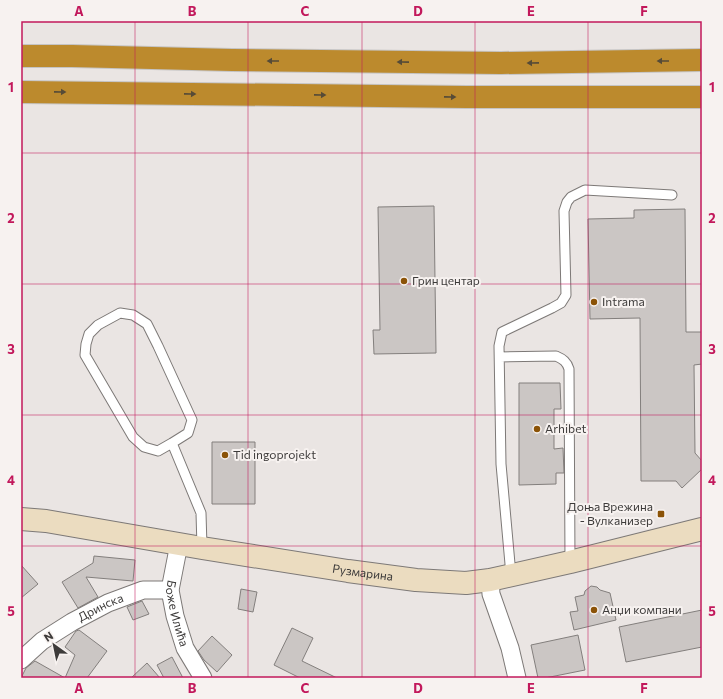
<svg xmlns="http://www.w3.org/2000/svg" width="723" height="699" font-family="Commissioner,sans-serif">
<rect width="100%" height="100%" fill="#eae5e3"/>
<path fill="#cbc6c4" stroke="#837f7d" d="M 434,206 L 436,353 L 374,354 L 373,330 L 380,330 L 378,207 Z
M 685,209 L 686,332 L 702,332 L 702,364 L 694,365 L 695,453 L 702,461 L 702,469 L 682,488 L 676,481 L 641,481 L 640,318 L 590,319 L 588,219 L 634,218 L 634,210 Z
M 519,383 L 560,383 L 561,409 L 554,409 L 554,449 L 563,448 L 564,473 L 556,473 L 556,484 L 519,485 Z
M 212,442 L 255,442 L 255,504 L 212,504 Z
M 94,556 L 135,560 L 133,581 L 86,577 L 98,597 L 78,608 L 62,582 L 93,563 Z
M 21,565 L 38,584 L 21,598 Z
M 591,586 L 597,587 L 600,590 L 610,593 L 616,620 L 574,630 L 570,612 L 578,611 L 575,597 L 584,595 L 585,591 Z
M 241,589 L 257,592 L 253,612 L 238,609 Z
M 142,601 L 149,614 L 133,620 L 127,607 Z
M 702,610 L 702,647 L 626,662 L 619,627 Z
M 292,628 L 313,638 L 302,661 L 337,678 L 300,678 L 274,665 Z
M 79,630 L 107,651 L 87,678 L 21,678 L 26,668 L 35,661 L 65,678 L 75,655 L 65,647 L 76,631 Z
M 578,635 L 585,670 L 545,678 L 538,678 L 531,645 Z
M 212,636 L 232,655 L 217,672 L 204,660 L 198,651 Z
M 172,657 L 183,678 L 164,678 L 157,665 Z
M 147,663 L 160,678 L 131,678 Z"/>
<g fill="none" stroke-linecap="round" stroke-linejoin="round">
<g stroke="#7d7977" stroke-width="11">
<path id="lane" d="M 500,357 L 556,356 C 563,359 567,362 569,369 L 570,562
M 172,443 L 158,451 L 144,447 L 133,437 L 85,355 L 86,344 L 89,334 L 98,325 L 120,313 L 133,315 L 147,324 L 158,346 L 192,420 L 188,433 L 172,443 L 201,513 L 202,547
M 511,575 L 501,464 L 499,346 L 502,332 L 552,308 L 561,303 L 566,295 L 564,211 L 567,202 L 571,197 L 585,190 L 672,195"/>
</g>
<g stroke="#7d7977" stroke-width="19">
<g id="street">
<path id="s1" d="M 179,544 L 170,590 L 175,616 L 185,648 L 203,678"/>
<path d="M 490,580 L 491,594 L 510,648 L 517,678"/>
<path id="s2" d="M 21,660 L 42,641 L 72,622 L 108,603 L 143,590 L 170,590"/>
</g>
</g>
<g stroke="#7d7977" stroke-width="24">
<g id="secondary">
<path id="s3" d="M 21,519 L 46,521 L 202,548 L 348,571 L 416,580 L 466,583 L 490,580 L 570,562 L 702,529"/>
</g>
</g>
<g stroke="#c5c4c4" stroke-width="24">
<path id="highway" d="M 21,56 L 72,56 L 232,60 L 501,63 L 702,60
M 21,92 L 466,97 L 702,97"/>
</g>
<use href="#lane" stroke="#fff" stroke-width="9"/>
<use href="#street" stroke="#fff" stroke-width="17"/>
<use href="#secondary" stroke="#ebdcc0" stroke-width="22"/>
<use href="#highway" stroke="#bc8a2d" stroke-width="22"/>
</g>
<defs><path id="oneway-solid" d="M-6-.8H1V-3.2L6.5 0L1 3.2V.8H-6Z"/></defs>
<g fill="#564b37">
<use href="#oneway-solid" transform="translate(273 61) rotate(-180)"/>
<use href="#oneway-solid" transform="translate(663 61) rotate(180)"/>
<use href="#oneway-solid" transform="translate(403 62) rotate(-179)"/>
<use href="#oneway-solid" transform="translate(533 63) rotate(179)"/>
<use href="#oneway-solid" transform="translate(60 92) rotate(1)"/>
<use href="#oneway-solid" transform="translate(190 94) rotate(1)"/>
<use href="#oneway-solid" transform="translate(320 95) rotate(1)"/>
<use href="#oneway-solid" transform="translate(450 97) rotate(1)"/>
</g>
<path fill="none" stroke="#c2185b" stroke-width="1" stroke-opacity="0.55" d="M 135,21 L 135,678M 248,21 L 248,678M 362,21 L 362,678M 475,21 L 475,678M 588,21 L 588,678M 21,153 L 702,153M 21,284 L 702,284M 21,415 L 702,415M 21,546 L 702,546"/>
<g fill="#8b5307" stroke="#f7f2f0" stroke-width="1.5">
<circle cx="404" cy="281" r="4"/>
<circle cx="594" cy="302" r="4"/>
<circle cx="537" cy="429" r="4"/>
<circle cx="225" cy="455" r="4"/>
<rect x="657" y="510" width="8" height="8" rx="2"/>
<circle cx="594" cy="610" r="4"/>
</g>
<g text-anchor="middle" stroke-width="4" stroke-linejoin="round" paint-order="stroke">
<g font-size="12" fill="#3d3b3a" stroke="#f7f2f0" text-anchor="start">
<text x="412" y="285">Грин центар</text>
<text x="602" y="306">Intrama</text>
<text x="545" y="433">Arhibet</text>
<text x="233" y="459">Tid ingoprojekt</text>
<text x="653" y="511" text-anchor="end">Доња Врежина<tspan x="653" dy="14">- Вулканизер</tspan></text>
<text x="602" y="614">Анџи компани</text>
</g>
<g font-size="12" fill="#3d3b3a" stroke="#f7f2f0">
<text dy="4" stroke="none"><textPath href="#s3" startOffset="346">Рузмарина</textPath></text>
<text dy="4" stroke="none"><textPath href="#s2" startOffset="96">Дринска</textPath></text>
<text dy="4" stroke="none"><textPath href="#s1" startOffset="71">Боже Илића</textPath></text>
</g>
</g>
<rect width="723" height="699" fill="none" stroke="#f7f2f0" stroke-width="44"/>
<g transform="translate(54 645) rotate(327)" stroke="#f7f2f0" stroke-width="3" paint-order="stroke">
<path d="M0-3L7 15L0 10L-7 15Z" fill="#3d3b3a"/>
<text y="-6" font-size="11" font-weight="bold" text-anchor="middle" fill="#3d3b3a">N</text>
</g>
<rect x="22" y="22" width="679" height="655" fill="none" stroke="#c2185b" stroke-width="1.5"/>
<g font-size="13" text-anchor="middle" font-weight="bold" fill="#c2185b">
<text x="79" y="16">A</text>
<text x="192" y="16">B</text>
<text x="305" y="16">C</text>
<text x="418" y="16">D</text>
<text x="531" y="16">E</text>
<text x="644" y="16">F</text>
<text x="11" y="92">1</text>
<text x="712" y="92">1</text>
<text x="11" y="223">2</text>
<text x="712" y="223">2</text>
<text x="11" y="354">3</text>
<text x="712" y="354">3</text>
<text x="11" y="485">4</text>
<text x="712" y="485">4</text>
<text x="11" y="616">5</text>
<text x="712" y="616">5</text>
<text x="79" y="693">A</text>
<text x="192" y="693">B</text>
<text x="305" y="693">C</text>
<text x="418" y="693">D</text>
<text x="531" y="693">E</text>
<text x="644" y="693">F</text>
</g>
</svg>
